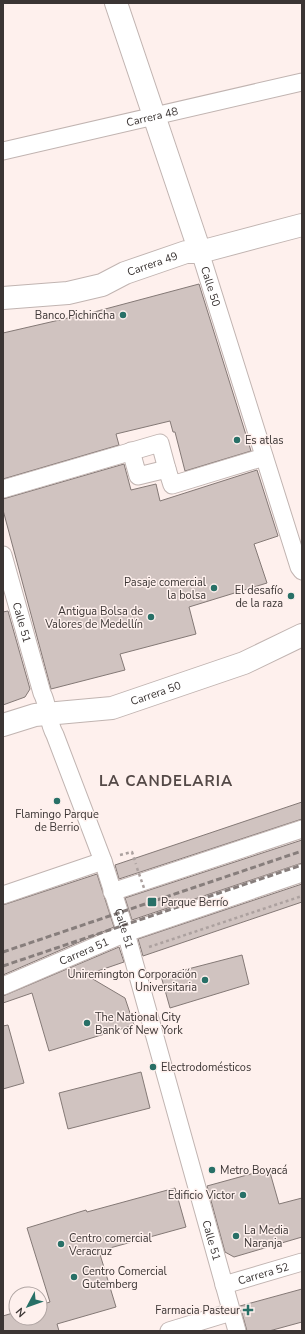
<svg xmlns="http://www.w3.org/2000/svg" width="305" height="1334" font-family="'Nunito Sans',sans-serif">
<rect width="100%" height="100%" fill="#fef0ed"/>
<path fill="#d0c3c0" stroke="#847976" d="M 199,284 L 251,451 L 185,471 L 175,432 L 173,432 L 170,421 L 116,434 L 119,445 L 3,479 L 3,333 L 94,312 Z
M 124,464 L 131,490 L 156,484 L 160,501 L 257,470 L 278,536 L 254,544 L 267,583 L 189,607 L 196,634 L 120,654 L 125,670 L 51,689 L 3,510 L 3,499 Z
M 8,611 L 30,689 L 25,697 L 3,705 L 3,612 Z
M 302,802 L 302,819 L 119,879 L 115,865 Z
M 302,840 L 302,863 L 132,920 L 125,898 Z
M 97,874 L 114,927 L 3,975 L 3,905 Z
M 302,884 L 302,902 L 143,956 L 138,939 Z
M 119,947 L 124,962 L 86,975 L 125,998 L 134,1025 L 49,1051 L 32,993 L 3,1003 L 3,996 Z
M 242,955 L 249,984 L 170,1008 L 161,976 Z
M 8,1025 L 24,1083 L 3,1089 L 3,1026 Z
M 141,1072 L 150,1108 L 68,1129 L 59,1093 Z
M 269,1169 L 279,1204 L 302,1198 L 302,1237 L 234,1257 L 225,1252 L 207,1186 Z
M 175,1188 L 186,1227 L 99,1251 L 116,1307 L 57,1324 L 59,1331 L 3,1331 L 3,1316 L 16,1312 L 16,1318 L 40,1318 L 40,1305 L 50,1302 L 27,1228 L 86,1210 L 87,1212 Z
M 302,1289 L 302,1322 L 269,1331 L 247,1331 L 240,1306 Z"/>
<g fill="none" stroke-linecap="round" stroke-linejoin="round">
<g stroke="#c1b4b1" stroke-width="19">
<g id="pedestrian">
<path id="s1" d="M 3,151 L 302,82"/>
<path id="s2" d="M 200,252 L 299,567 L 302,571"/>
<path d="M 131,451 L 138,476 L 167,469 L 172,485 L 264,457"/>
<path d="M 3,489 L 160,443 L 167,469"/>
<path id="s3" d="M 3,555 L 42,693 C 49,706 47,721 55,735 L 103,861 L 126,933 L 237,1331"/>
<path d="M 112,892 L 302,829"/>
<path d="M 3,895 L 103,861"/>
<path id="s4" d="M 3,986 L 126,933 L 302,873"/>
<path id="s5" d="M 224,1285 L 302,1262"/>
<path d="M 169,1331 L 231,1312"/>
</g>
</g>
<g stroke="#c1b4b1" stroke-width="24">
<g id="minor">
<path d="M 116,3 L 200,252"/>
<path id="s6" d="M 3,298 L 68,293 L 102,285 L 125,273 L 186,252 L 200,252 L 302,225"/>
</g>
</g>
<g stroke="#c1b4b1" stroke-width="24">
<g id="secondary">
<path id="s7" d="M 3,725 L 35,715 L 112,708 L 244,663 L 302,635"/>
</g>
</g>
<path stroke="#aca19f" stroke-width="2.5" stroke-dasharray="3 3" stroke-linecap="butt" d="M 120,855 L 132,852 L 136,864
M 149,947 L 302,896"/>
<use href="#pedestrian" stroke="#fff" stroke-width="17"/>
<use href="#minor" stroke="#fff" stroke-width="22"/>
<use href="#secondary" stroke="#fff" stroke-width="22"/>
<path stroke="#877e7c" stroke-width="3" stroke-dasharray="6 3" stroke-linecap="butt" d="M 3,952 L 302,851
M 3,966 L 302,865"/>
<path stroke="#aca19f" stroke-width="2.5" stroke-dasharray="3 3" stroke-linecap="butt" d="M 137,868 L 144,888"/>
</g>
<g fill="#287067" stroke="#fef0ed" stroke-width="1.5">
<circle cx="123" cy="315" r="4"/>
<circle cx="237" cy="440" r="4"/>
<circle cx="214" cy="588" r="4"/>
<circle cx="291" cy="596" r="4"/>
<circle cx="151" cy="617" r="4"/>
<circle cx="57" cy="801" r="4"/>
<rect x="147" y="897" width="10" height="10" rx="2"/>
<circle cx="205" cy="980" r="4"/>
<circle cx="87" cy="1023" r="4"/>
<circle cx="153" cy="1067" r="4"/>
<circle cx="212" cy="1170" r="4"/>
<circle cx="243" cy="1195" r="4"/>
<circle cx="236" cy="1236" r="4"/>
<circle cx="61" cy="1244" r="4"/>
<circle cx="74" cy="1277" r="4"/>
<path d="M246 1304h4v4h4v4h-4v4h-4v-4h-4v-4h4z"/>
</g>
<g text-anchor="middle" stroke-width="3" stroke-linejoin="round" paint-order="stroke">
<g font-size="11" fill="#3b3534" stroke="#fef0ed">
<text dy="4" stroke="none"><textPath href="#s1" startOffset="153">Carrera 48</textPath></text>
<text dy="4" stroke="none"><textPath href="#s6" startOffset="155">Carrera 49</textPath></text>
<text dy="4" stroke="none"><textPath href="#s2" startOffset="36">Calle 50</textPath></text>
<text dy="4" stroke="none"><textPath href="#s3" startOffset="70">Calle 51</textPath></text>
<text dy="4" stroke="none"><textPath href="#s7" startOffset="157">Carrera 50</textPath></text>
<text dy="4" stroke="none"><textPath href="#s3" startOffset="393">Calle 51</textPath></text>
<text dy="4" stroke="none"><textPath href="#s4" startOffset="88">Carrera 51</textPath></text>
<text dy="4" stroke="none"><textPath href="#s3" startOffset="717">Calle 51</textPath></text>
<text dy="4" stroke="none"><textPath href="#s5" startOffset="41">Carrera 52</textPath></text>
</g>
<g font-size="11" fill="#3b3534" stroke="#fef0ed" text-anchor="start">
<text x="115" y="319" text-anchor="end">Banco Pichincha</text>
<text x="245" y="444">Es atlas</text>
<text x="206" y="586" text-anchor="end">Pasaje comercial<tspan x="206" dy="13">la bolsa</tspan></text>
<text x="283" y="594" text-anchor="end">El desafío<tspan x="283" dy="13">de la raza</tspan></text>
<text x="143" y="615" text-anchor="end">Antigua Bolsa de<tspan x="143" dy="13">Valores de Medellín</tspan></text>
<text x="57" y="818" text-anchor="middle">Flamingo Parque<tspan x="57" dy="13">de Berrio</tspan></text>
<text x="161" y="906">Parque Berrío</text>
<text x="197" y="978" text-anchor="end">Uniremington Corporación<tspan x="197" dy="13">Universitaria</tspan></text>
<text x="95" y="1021">The National City<tspan x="95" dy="13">Bank of New York</tspan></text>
<text x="161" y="1071">Electrodomésticos</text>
<text x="220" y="1174">Metro Boyacá</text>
<text x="235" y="1199" text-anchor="end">Edificio Victor</text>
<text x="244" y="1234">La Media<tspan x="244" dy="13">Naranja</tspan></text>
<text x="69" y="1242">Centro comercial<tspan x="69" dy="13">Veracruz</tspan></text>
<text x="82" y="1275">Centro Comercial<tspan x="82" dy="13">Gutemberg</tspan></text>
<text x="240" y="1314" text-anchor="end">Farmacia Pasteur</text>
</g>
<g font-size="15" font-weight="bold" letter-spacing="1" fill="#544947" stroke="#fef0ed">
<text x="166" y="786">LA CANDELARIA</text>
</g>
</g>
<rect width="305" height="1334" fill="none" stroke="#3b3534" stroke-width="8"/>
<g transform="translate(28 1306) rotate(229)"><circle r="19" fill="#fef0ed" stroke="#b0a5a3"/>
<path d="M0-3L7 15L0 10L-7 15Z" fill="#287067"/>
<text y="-6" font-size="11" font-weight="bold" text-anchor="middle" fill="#3b3534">N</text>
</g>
</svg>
